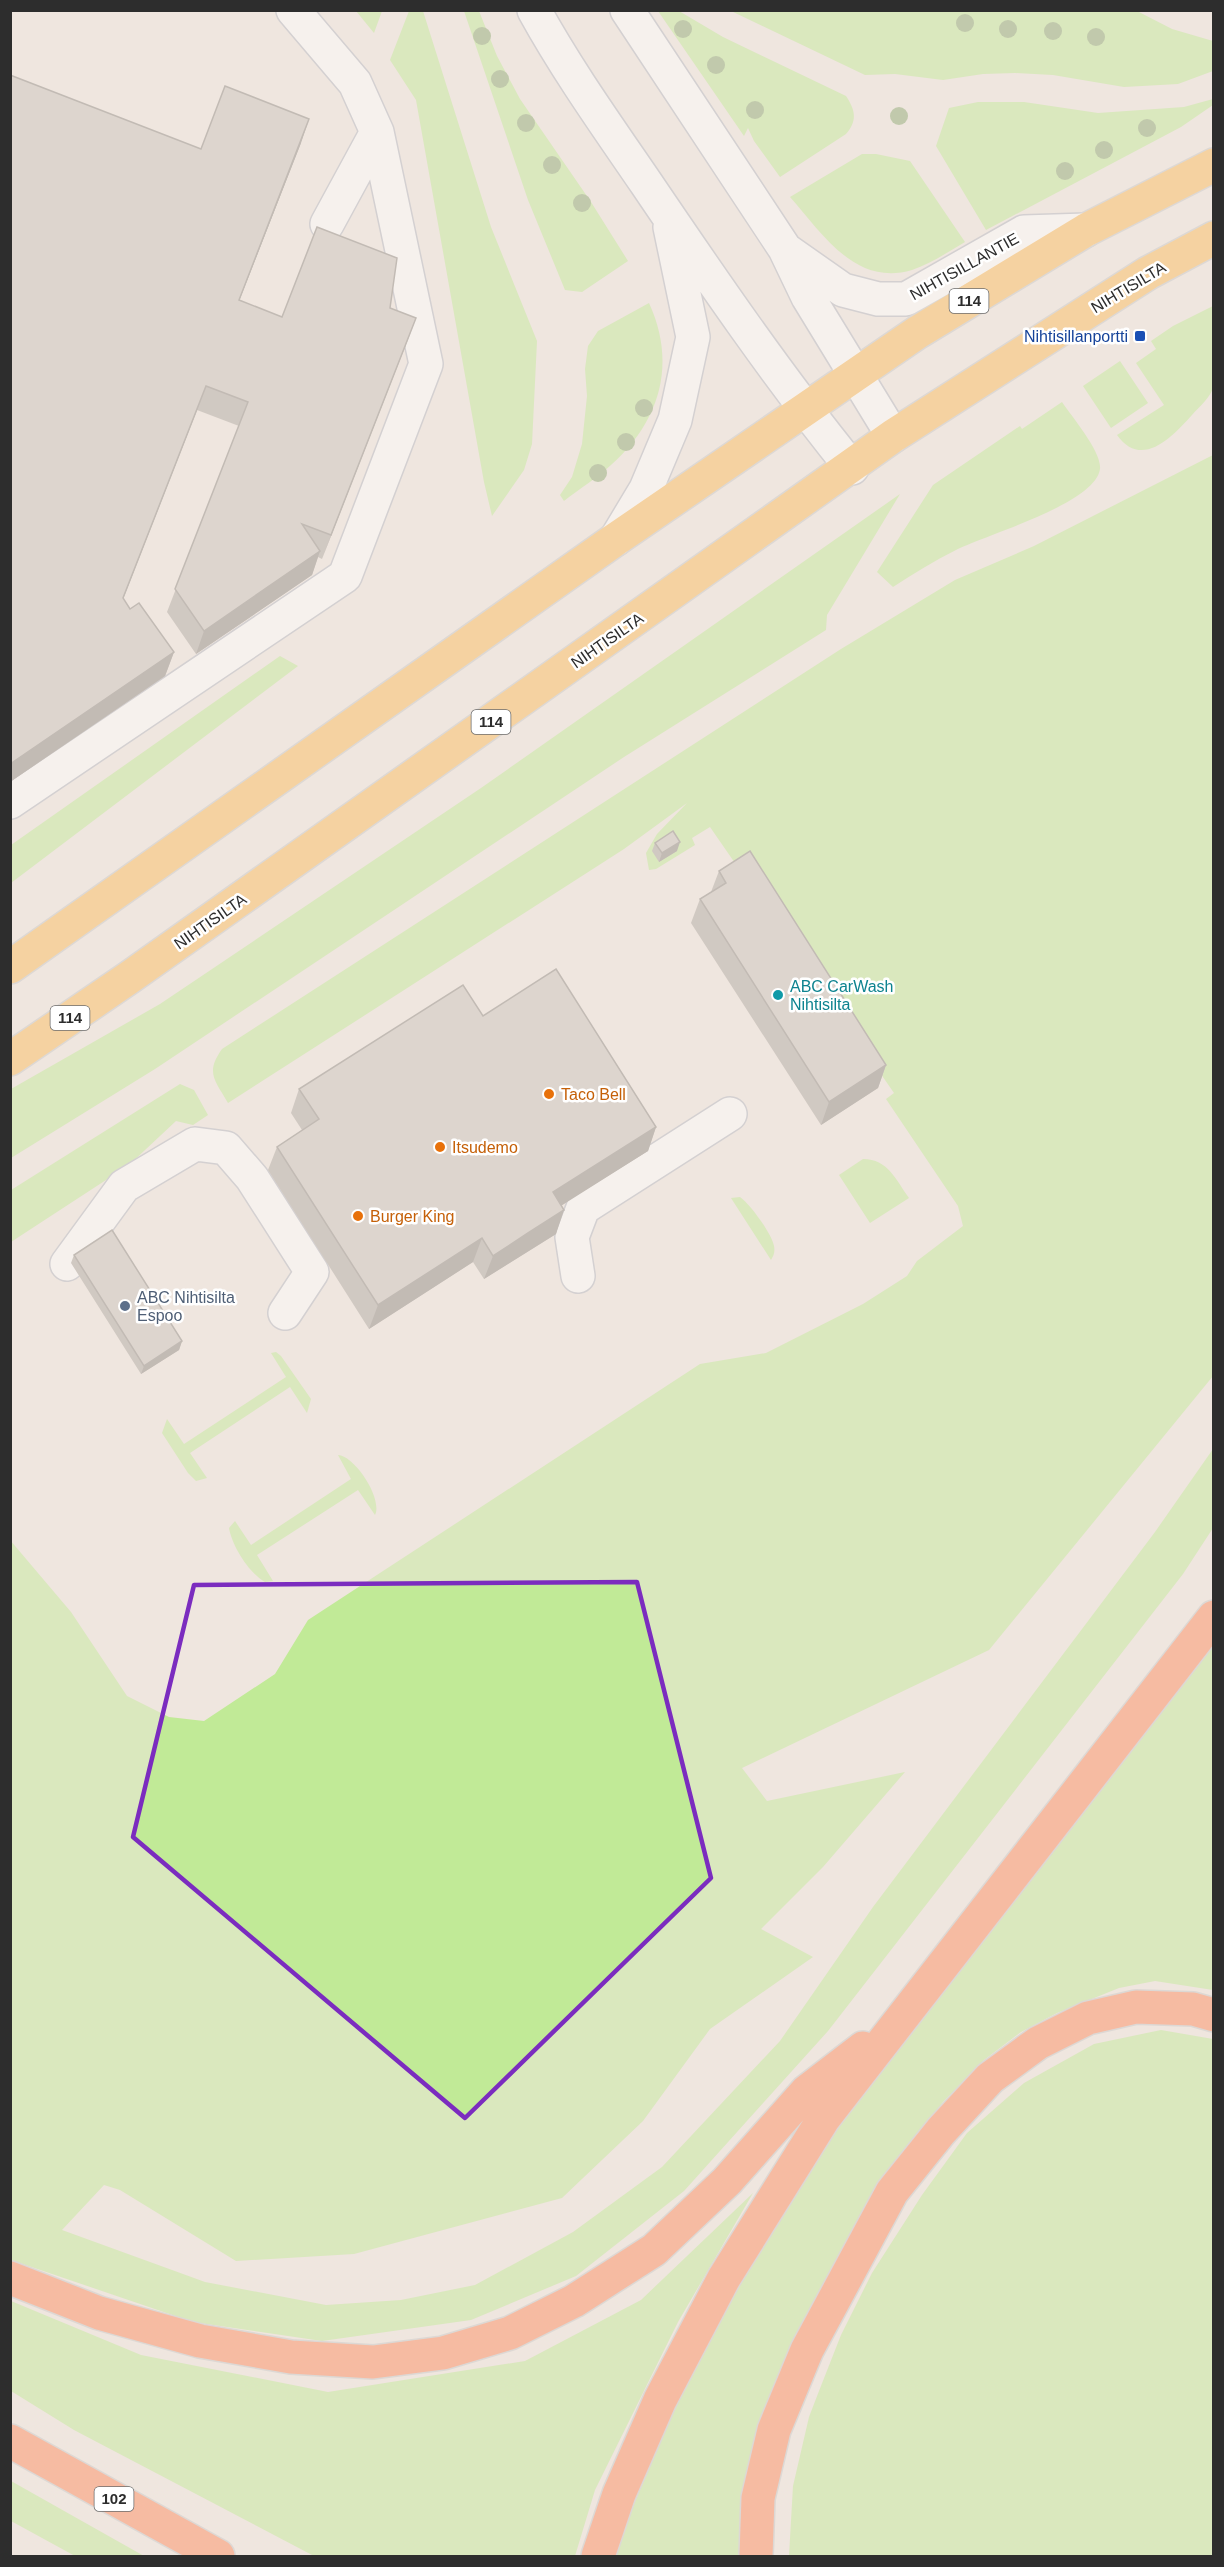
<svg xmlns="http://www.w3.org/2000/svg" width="1224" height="2567" font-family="Arial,sans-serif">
<rect width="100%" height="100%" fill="#efe6df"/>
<path fill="#c1ea97" d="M 356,11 L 382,11 L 374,33 Z
M 409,11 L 423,11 L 491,227 L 537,341 L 532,444 L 524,470 L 492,516 L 484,482 L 416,100 L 390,60 Z
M 464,11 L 479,11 L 497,56 L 520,99 L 591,202 L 628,261 L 582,292 L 565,290 L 528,200 Z
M 658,11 L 679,11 L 723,37 L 846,96 C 856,111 857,121 846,134 L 780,177 L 754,141 L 748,128 L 744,136 Z
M 731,11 L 1137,11 L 1172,29 L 1213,41 L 1213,71 L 1178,84 L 1124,87 L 1053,75 L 1015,73 L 983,74 L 943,80 L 895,74 L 865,75 Z
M 1213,99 L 1213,105 L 1181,127 L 986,230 L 936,146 L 949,108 L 978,102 L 1024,102 L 1098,113 L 1184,107 Z
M 862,154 L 876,154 L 910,161 L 965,242 C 948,252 930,264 912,270 C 855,287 822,233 790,197 Z
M 649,303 C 677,364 660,421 611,465 C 597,478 579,489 564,501 L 560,495 L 572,477 L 582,444 L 587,396 L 585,369 L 588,346 L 598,331 Z
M 1213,306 C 1214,330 1217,362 1214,385 C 1212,396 1199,407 1192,415 C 1173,436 1142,470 1117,435 L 1164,405 L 1136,363 L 1156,349 L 1151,341 L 1173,326 Z
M 1120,361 L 1148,403 L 1111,428 L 1083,386 Z
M 1062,402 C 1072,417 1102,452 1100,469 C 1095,504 987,534 956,550 C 934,561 913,574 893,587 L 877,572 L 933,485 L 1020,426 L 1022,429 Z
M 1213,455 L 1213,1376 L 989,1650 L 742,1768 L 767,1801 L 905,1772 L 823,1867 L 761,1929 L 813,1957 L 710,2029 L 643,2121 L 562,2198 L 354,2254 L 236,2261 L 120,2190 L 104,2185 L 62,2230 L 205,2282 L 326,2305 L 401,2300 L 475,2285 L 573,2232 L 662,2167 L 780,2041 L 873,1907 L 1155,1532 L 1213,1449 L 1213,1528 L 1183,1574 L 828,2031 L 684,2191 L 576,2276 L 471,2320 L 322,2341 L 193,2322 L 11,2260 L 10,1540 L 71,1612 L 127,1696 L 169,1717 L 204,1721 L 275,1674 L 308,1620 L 700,1364 L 766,1353 L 863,1304 L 907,1276 L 917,1261 L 963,1226 L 958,1206 L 886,1099 L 894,1093 L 710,827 L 692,838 L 695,845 L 656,869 L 649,870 L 646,853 L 657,834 L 687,803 L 624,849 L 228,1103 C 215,1080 205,1073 222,1049 L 841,649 L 955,580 L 1034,546 Z
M 900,494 L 827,615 L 826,630 L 624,757 L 155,1069 L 11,1158 L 11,1089 L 160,1004 L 481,788 Z
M 280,656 L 298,666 L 11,883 L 11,845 Z
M 180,1084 L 194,1090 L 208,1115 L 193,1125 L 176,1121 L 129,1165 L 11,1242 L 11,1190 Z
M 863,1159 C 888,1159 896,1180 909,1198 L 870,1223 L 839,1175 Z
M 740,1197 C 750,1204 772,1234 774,1246 C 775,1252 774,1255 771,1260 L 731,1198 Z
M 276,1352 L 281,1356 L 311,1399 L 307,1413 L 290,1387 L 190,1453 L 207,1478 L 196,1481 L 188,1473 L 162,1433 L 167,1419 L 184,1444 L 286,1377 L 271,1353 Z
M 338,1455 C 355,1456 383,1499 375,1515 L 358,1490 L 257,1555 L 273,1581 L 265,1582 C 249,1573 232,1546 229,1528 L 235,1521 L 251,1545 L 351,1479 Z
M 1213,1640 L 1213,1990 L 1155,1981 L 1119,1988 L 1057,2013 L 1021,2032 L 984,2060 L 943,2102 L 872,2195 L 797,2334 L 770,2402 L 742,2556 L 612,2556 L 682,2391 L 771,2226 L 882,2063 Z
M 1161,2030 L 1213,2039 L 1213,2556 L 789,2556 L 793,2486 L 809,2417 L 819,2391 L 841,2335 L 872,2273 L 922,2195 L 967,2133 L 1024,2083 L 1094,2044 Z
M 753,2193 L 678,2322 L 595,2490 L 575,2556 L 314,2556 L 74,2430 L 11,2391 L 11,2301 L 141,2355 L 328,2392 L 525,2361 L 641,2300 Z
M 11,2481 L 144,2556 L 75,2556 L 11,2521 Z"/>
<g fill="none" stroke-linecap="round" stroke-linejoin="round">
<g stroke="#b3b7c2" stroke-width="36">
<path id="minor" d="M 534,10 C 567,70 607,126 646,183 C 711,279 778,377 852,468
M 627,10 L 785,249 L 808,297 L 893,436
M 327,224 L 377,132
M 786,250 L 843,290 L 878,299 L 906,299 L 1024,232 L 1086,230
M 616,539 L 646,489 L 675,420 L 693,337 L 670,227
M 10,802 L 345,576 L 426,364 L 377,132 L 355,83 L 293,10
M 67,1264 L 124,1186 L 195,1144 L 226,1148 L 252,1178 L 312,1272 L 285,1313
M 578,1276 L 572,1237 L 583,1208 L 730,1114"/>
</g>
<g stroke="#c8c8c8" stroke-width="36">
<path id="major" d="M 10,967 L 616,539 L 918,332 L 1086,230 L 1214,165
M 10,1059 L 130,977 L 893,436 L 1148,273 L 1214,238"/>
</g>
<g stroke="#c8c8c8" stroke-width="36">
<path id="highway" d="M 10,2278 L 99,2313 L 200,2341 L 291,2357 L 373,2362 L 443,2353 L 510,2333 L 574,2301 L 654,2250 L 727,2181 L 807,2091 L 863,2048
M 10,2441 L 218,2556
M 598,2556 L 619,2494 L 660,2400 L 724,2278 L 824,2118 L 1214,1617
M 756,2556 L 758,2498 L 774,2430 L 807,2350 L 892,2192 L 941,2131 L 990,2078 L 1038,2043 L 1088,2018 L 1136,2007 L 1193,2009 L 1214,2015"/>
</g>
<use href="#minor" stroke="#fff" stroke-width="33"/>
<use href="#major" stroke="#fdbb57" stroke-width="33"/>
<use href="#highway" stroke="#ff875a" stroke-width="33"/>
</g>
<g fill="#8aa770">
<circle cx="965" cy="23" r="9"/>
<circle cx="683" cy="29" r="9"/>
<circle cx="1008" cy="29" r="9"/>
<circle cx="1053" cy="31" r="9"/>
<circle cx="482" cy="36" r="9"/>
<circle cx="1096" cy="37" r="9"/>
<circle cx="716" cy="65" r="9"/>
<circle cx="500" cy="79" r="9"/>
<circle cx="755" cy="110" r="9"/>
<circle cx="899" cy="116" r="9"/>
<circle cx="526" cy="123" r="9"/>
<circle cx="1147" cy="128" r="9"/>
<circle cx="1104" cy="150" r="9"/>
<circle cx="552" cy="165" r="9"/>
<circle cx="1065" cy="171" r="9"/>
<circle cx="582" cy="203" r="9"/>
<circle cx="644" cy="408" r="9"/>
<circle cx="626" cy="442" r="9"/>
<circle cx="598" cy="473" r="9"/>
</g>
<path fill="#aca6a0" d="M 301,143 L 239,301 L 282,317 L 390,308 L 416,318 L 322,559 L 318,557 L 312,575 L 196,654 L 167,612 L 239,426 L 197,410 L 123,599 L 130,609 L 174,652 L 165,676 L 10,782 L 201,149 Z
M 655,843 L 677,851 L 659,862 L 652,851 Z
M 719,871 L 886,1065 L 878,1088 L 821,1125 L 691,923 L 700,899 L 711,892 Z
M 483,1016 L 656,1127 L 648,1151 L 561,1205 L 556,1234 L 484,1279 L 473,1262 L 369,1329 L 268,1170 L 277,1147 L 302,1130 L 291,1113 L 299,1089 Z
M 74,1255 L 182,1341 L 179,1350 L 141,1374 L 71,1263 Z"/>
<path fill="#8c8782" d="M 309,119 L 301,143 L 230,324 L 239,300 Z
M 416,318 L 407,342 L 322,559 L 331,535 Z
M 206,386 L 197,410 L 114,622 L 123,598 Z
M 320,551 L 312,575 L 196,654 L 204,631 Z
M 174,652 L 165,676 L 10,782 L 10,764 Z
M 680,842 L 677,851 L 659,862 L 662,853 Z
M 886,1065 L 878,1088 L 821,1125 L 829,1102 Z
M 656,1127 L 648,1151 L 545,1216 L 553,1192 Z
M 564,1210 L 556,1234 L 484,1279 L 493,1256 Z
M 482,1238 L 473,1262 L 369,1329 L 378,1305 Z
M 182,1341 L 179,1350 L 141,1374 L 144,1366 Z"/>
<path fill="#c8c1ba" stroke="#8c8782" stroke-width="1.5" d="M 10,75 L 201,149 L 225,86 L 309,119 L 239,300 L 282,317 L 317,227 L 397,258 L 390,308 L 416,318 L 331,535 L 302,524 L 320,551 L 204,631 L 175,589 L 248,402 L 206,386 L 123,598 L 130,609 L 139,603 L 174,652 L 10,764 Z
M 673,831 L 680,842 L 662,853 L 655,843 Z
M 750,851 L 886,1065 L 829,1102 L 700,899 L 726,883 L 719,871 Z
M 556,969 L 656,1127 L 553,1192 L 564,1210 L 528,1233 L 493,1256 L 482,1238 L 378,1305 L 277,1147 L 319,1119 L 299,1089 L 463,985 L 483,1016 Z
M 112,1230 L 182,1341 L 144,1366 L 74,1255 Z"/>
<path d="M0 0H1224V2567H0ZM 637,1582 L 711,1878 L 465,2118 L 133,1837 L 194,1585 Z" fill="#efe6df" fill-opacity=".55" fill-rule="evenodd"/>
<path fill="none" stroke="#7b2cbf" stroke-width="4.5" stroke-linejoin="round" d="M 637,1582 L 711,1878 L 465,2118 L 133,1837 L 194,1585 Z"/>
<rect fill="#1a4fb4" stroke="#fff" stroke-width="2" x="1134" y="330" width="12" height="12" rx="3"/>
<circle fill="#0f9aa8" stroke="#fff" stroke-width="2" cx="778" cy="995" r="6"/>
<g fill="#e8710a" stroke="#fff" stroke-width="2">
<circle cx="549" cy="1094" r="6"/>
<circle cx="440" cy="1147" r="6"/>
<circle cx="358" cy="1216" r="6"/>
</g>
<circle fill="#5c6f8a" stroke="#fff" stroke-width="2" cx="125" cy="1306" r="6"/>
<g text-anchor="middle" stroke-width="5" stroke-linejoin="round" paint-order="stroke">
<g fill="#fff" stroke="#6c6c6c" stroke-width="1.5">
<rect x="949.5" y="289" width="39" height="24" rx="4.5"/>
<rect x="471.5" y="710" width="39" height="24" rx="4.5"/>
<rect x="50.5" y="1006" width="39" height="24" rx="4.5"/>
<rect x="94.5" y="2487" width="39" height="24" rx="4.5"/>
</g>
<g font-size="15" font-weight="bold" fill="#2d2d2d">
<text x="969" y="306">114</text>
<text x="491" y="727">114</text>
<text x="70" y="1023">114</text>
<text x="114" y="2504">102</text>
</g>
<g font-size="16" fill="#2d2d2d" stroke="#fff">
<text transform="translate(964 266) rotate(-29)" y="6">NIHTISILLANTIE</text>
<text transform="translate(1128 287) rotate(-31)" y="6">NIHTISILTA</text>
<text transform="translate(607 640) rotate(-35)" y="6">NIHTISILTA</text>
<text transform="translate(210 921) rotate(-35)" y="6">NIHTISILTA</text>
</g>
<g font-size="16" fill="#164399" stroke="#fff" text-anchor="end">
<text x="1128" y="342">Nihtisillanportti</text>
</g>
<g font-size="16" fill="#0d838f" stroke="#fff" text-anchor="start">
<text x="790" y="992">ABC CarWash<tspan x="790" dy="18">Nihtisilta</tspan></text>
</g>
<g font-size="16" fill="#c56008" stroke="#fff" text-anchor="start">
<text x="561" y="1100">Taco Bell</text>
<text x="452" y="1153">Itsudemo</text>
<text x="370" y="1222">Burger King</text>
</g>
<g font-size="16" fill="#4e5e75" stroke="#fff" text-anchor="start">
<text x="137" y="1303">ABC Nihtisilta<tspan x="137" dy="18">Espoo</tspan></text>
</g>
</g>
<rect width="1224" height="2567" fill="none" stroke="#2d2d2d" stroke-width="24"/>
</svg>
